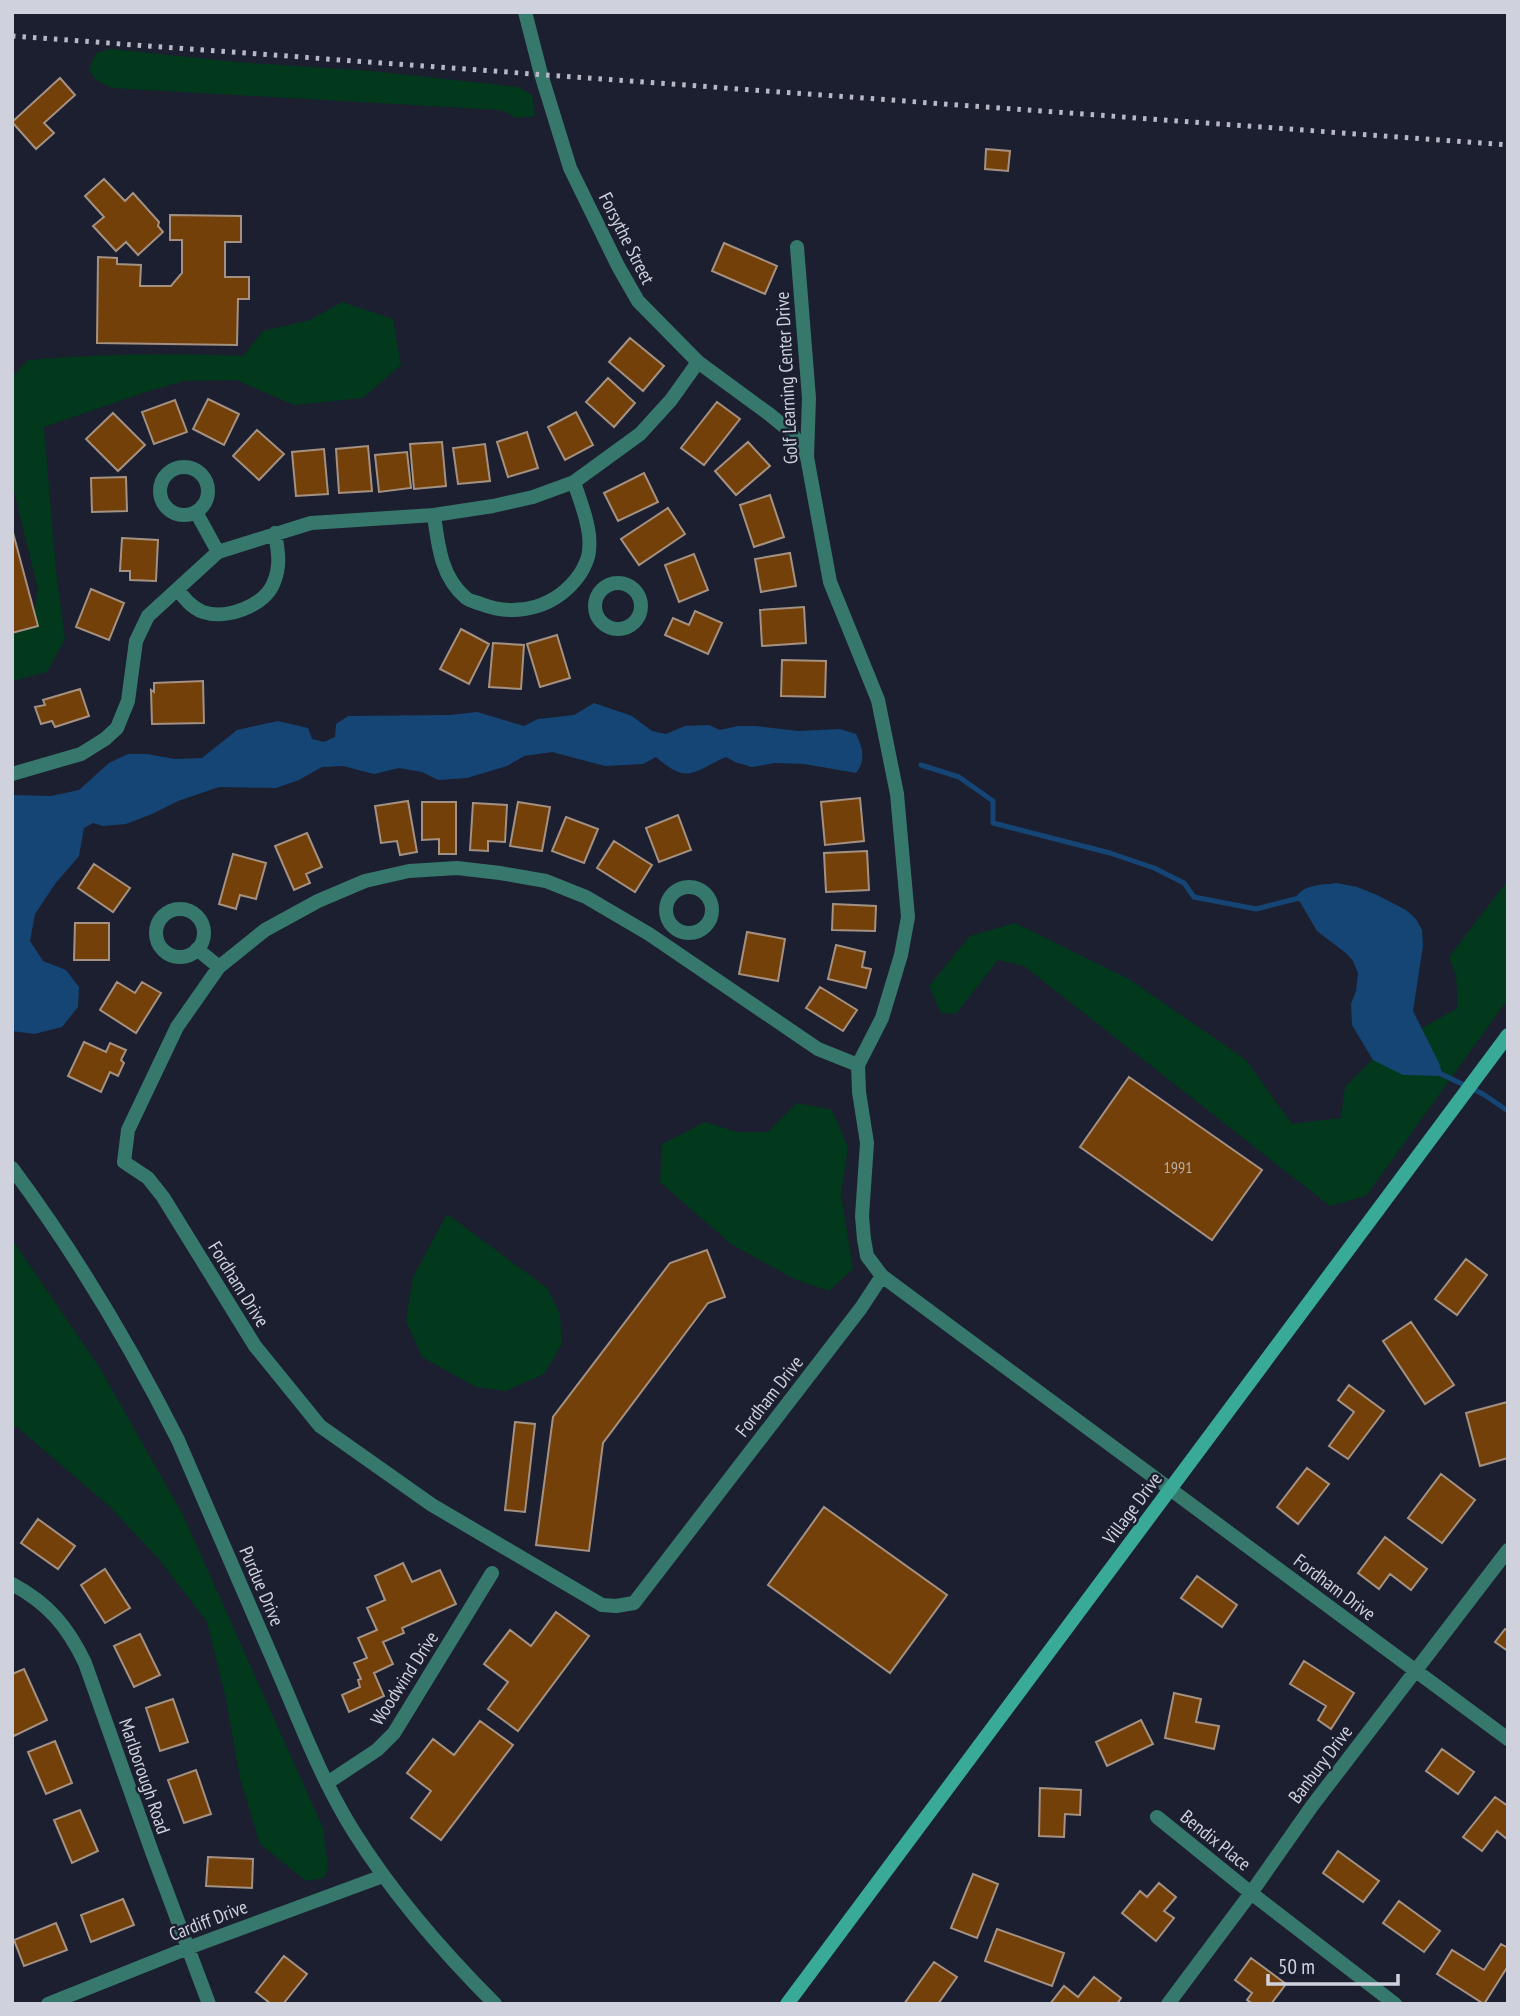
<svg xmlns="http://www.w3.org/2000/svg" width="1520" height="2016" font-family="'PT Sans Narrow',sans-serif">
<rect width="100%" height="100%" fill="#1c1f30"/>
<path fill="#02381b" d="M 111,49 L 237,62 L 372,71 L 518,87 L 532,95 L 535,116 L 516,118 L 501,110 L 112,88 L 96,80 L 89,70 L 96,53 Z
M 342,302 L 393,319 L 401,365 L 363,398 L 294,405 L 236,380 L 184,381 L 146,392 L 44,427 L 56,570 L 65,639 L 47,672 L 12,681 L 12,623 L 34,612 L 38,589 L 12,483 L 12,377 L 28,360 C 99,354 172,353 243,356 L 263,331 L 310,320 Z
M 1508,880 L 1508,999 L 1366,1196 L 1330,1206 L 1024,966 L 998,960 L 956,1014 L 941,1013 L 929,986 L 970,936 L 1015,923 L 1129,979 L 1246,1060 L 1292,1124 L 1341,1118 L 1345,1087 L 1382,1050 L 1458,1008 L 1456,976 L 1449,957 Z
M 797,1103 L 832,1110 L 848,1147 L 841,1194 L 853,1269 L 829,1291 L 794,1279 L 731,1244 L 660,1182 L 662,1144 L 705,1122 L 737,1132 L 768,1132 Z
M 447,1214 L 547,1288 L 560,1314 L 562,1344 L 544,1374 L 506,1391 L 476,1387 L 422,1357 L 406,1321 L 413,1277 Z
M 12,1239 L 101,1370 L 183,1515 L 323,1828 L 328,1868 L 324,1878 L 306,1881 L 260,1844 L 240,1778 L 226,1699 L 207,1622 L 158,1558 L 109,1506 L 17,1427 L 12,1426 Z"/>
<path fill="#154574" d="M 594,703 L 632,716 L 652,731 L 666,734 L 685,726 L 709,725 L 720,730 L 738,726 L 756,726 L 798,731 L 840,729 L 856,734 C 863,748 866,760 856,773 L 804,764 L 775,763 L 752,767 L 735,762 L 726,757 C 692,772 688,785 656,757 L 643,764 L 605,766 L 552,752 L 524,756 L 507,766 L 467,778 L 438,780 L 422,772 L 399,768 L 374,774 L 343,766 L 322,767 L 299,780 L 276,788 L 219,787 L 178,801 L 152,814 L 126,824 L 103,826 L 93,823 L 84,828 L 79,856 L 55,884 L 35,914 L 30,941 L 43,961 L 66,970 L 79,987 L 78,1007 L 62,1027 L 34,1034 L 12,1031 L 12,795 L 51,796 L 79,790 L 109,763 L 128,754 L 147,754 L 175,759 L 202,758 L 237,730 L 278,721 L 308,728 L 312,739 L 324,742 L 335,737 L 336,724 L 348,716 L 450,715 L 477,712 L 524,726 L 538,719 L 574,715 Z
M 1337,883 L 1357,887 L 1377,895 L 1406,910 L 1416,919 L 1422,930 L 1423,946 L 1413,1011 L 1439,1063 L 1443,1076 L 1403,1075 L 1373,1060 L 1352,1025 L 1351,1004 L 1356,991 L 1358,973 L 1353,961 L 1347,954 L 1317,931 L 1300,902 L 1295,899 C 1302,884 1323,885 1337,883 Z"/>
<g fill="none" stroke-linecap="round" stroke-linejoin="round">
<path stroke="#154574" stroke-width="5" d="M 921,765 L 959,777 L 993,801 L 993,823 L 1110,853 L 1154,868 L 1184,883 L 1194,897 L 1256,909 L 1299,898
M 1437,1072 L 1483,1094 L 1508,1111"/>
</g>
<path fill="#744009" stroke="#a49182" stroke-width="2" d="M 60,78 L 75,95 L 44,123 L 54,133 L 36,149 L 12,122 Z
M 986,149 L 1010,151 L 1008,171 L 985,169 Z
M 104,179 L 125,201 L 133,193 L 159,222 L 158,226 L 163,232 L 138,255 L 126,242 L 116,251 L 93,226 L 104,217 L 85,196 Z
M 170,215 L 241,216 L 241,242 L 225,242 L 225,277 L 249,277 L 249,299 L 238,299 L 237,345 L 97,343 L 98,257 L 117,258 L 117,264 L 141,265 L 140,286 L 171,286 L 182,273 L 182,240 L 170,240 Z
M 724,243 L 777,266 L 765,294 L 712,271 Z
M 630,338 L 664,366 L 643,391 L 609,362 Z
M 608,378 L 635,403 L 614,427 L 586,402 Z
M 208,399 L 239,414 L 224,445 L 193,429 Z
M 175,400 L 187,432 L 154,444 L 142,412 Z
M 717,402 L 740,419 L 704,465 L 681,448 Z
M 576,412 L 593,445 L 565,460 L 548,427 Z
M 113,413 L 145,445 L 118,471 L 86,439 Z
M 257,430 L 284,454 L 259,480 L 233,456 Z
M 527,432 L 538,468 L 508,477 L 497,442 Z
M 442,442 L 446,486 L 414,489 L 410,444 Z
M 748,442 L 770,466 L 736,495 L 715,471 Z
M 485,444 L 490,481 L 458,484 L 453,448 Z
M 368,446 L 372,491 L 339,493 L 336,449 Z
M 324,449 L 328,494 L 296,496 L 292,452 Z
M 407,452 L 411,488 L 379,492 L 375,455 Z
M 644,473 L 658,502 L 618,521 L 604,493 Z
M 126,477 L 127,511 L 92,512 L 91,478 Z
M 770,495 L 784,537 L 754,547 L 740,505 Z
M 668,508 L 685,534 L 639,565 L 621,539 Z
M 12,529 L 38,626 L 12,633 Z
M 122,538 L 158,540 L 156,581 L 130,580 L 130,571 L 120,571 Z
M 790,553 L 796,586 L 761,592 L 755,559 Z
M 694,554 L 708,590 L 679,602 L 665,565 Z
M 91,589 L 124,603 L 109,640 L 76,627 Z
M 804,607 L 806,643 L 762,646 L 760,610 Z
M 695,611 L 722,623 L 708,654 L 665,635 L 673,618 L 689,625 Z
M 461,629 L 489,644 L 469,684 L 440,669 Z
M 557,635 L 570,678 L 540,687 L 527,644 Z
M 493,643 L 524,645 L 521,689 L 489,687 Z
M 782,660 L 826,661 L 825,697 L 781,696 Z
M 203,681 L 204,723 L 152,724 L 151,690 L 154,692 L 154,683 Z
M 80,689 L 89,716 L 55,727 L 52,721 L 41,724 L 35,707 L 45,705 L 43,700 Z
M 860,798 L 864,841 L 825,845 L 821,802 Z
M 408,801 L 417,852 L 400,855 L 397,841 L 381,843 L 375,806 Z
M 422,802 L 456,802 L 456,854 L 439,854 L 439,839 L 422,840 Z
M 518,802 L 550,807 L 542,851 L 510,846 Z
M 473,803 L 507,805 L 505,842 L 488,841 L 488,851 L 470,850 Z
M 678,815 L 691,850 L 659,862 L 646,828 Z
M 566,817 L 598,829 L 584,863 L 552,851 Z
M 307,833 L 322,867 L 306,874 L 310,883 L 294,890 L 275,846 Z
M 614,841 L 652,865 L 635,892 L 597,868 Z
M 867,851 L 869,890 L 826,892 L 824,853 Z
M 233,854 L 266,863 L 256,899 L 240,895 L 236,909 L 219,904 Z
M 94,864 L 130,888 L 113,912 L 78,888 Z
M 833,904 L 876,906 L 875,931 L 832,930 Z
M 75,923 L 109,923 L 109,960 L 74,960 Z
M 747,932 L 785,939 L 778,981 L 739,974 Z
M 836,945 L 865,952 L 862,967 L 871,969 L 866,988 L 828,979 Z
M 117,982 L 135,993 L 142,982 L 161,993 L 136,1033 L 100,1010 Z
M 820,987 L 857,1010 L 843,1031 L 806,1008 Z
M 84,1042 L 106,1052 L 110,1043 L 126,1050 L 121,1060 L 124,1063 L 118,1076 L 110,1072 L 101,1092 L 68,1076 Z
M 1129,1077 L 1262,1170 L 1212,1240 L 1080,1147 Z
M 707,1250 L 725,1297 L 708,1303 L 603,1443 L 589,1551 L 536,1545 L 553,1417 L 670,1263 Z
M 1466,1259 L 1487,1275 L 1457,1315 L 1435,1299 Z
M 1411,1322 L 1454,1385 L 1425,1404 L 1383,1341 Z
M 1349,1385 L 1384,1411 L 1348,1459 L 1329,1446 L 1354,1412 L 1338,1400 Z
M 1507,1402 L 1508,1458 L 1480,1466 L 1466,1413 Z
M 515,1422 L 535,1424 L 525,1512 L 505,1510 Z
M 1307,1468 L 1329,1484 L 1298,1524 L 1277,1507 Z
M 1441,1474 L 1475,1500 L 1442,1543 L 1408,1518 Z
M 824,1507 L 947,1595 L 890,1673 L 768,1585 Z
M 38,1519 L 75,1546 L 58,1569 L 21,1543 Z
M 1385,1537 L 1427,1569 L 1411,1590 L 1390,1574 L 1379,1589 L 1358,1573 Z
M 403,1563 L 412,1582 L 440,1570 L 456,1604 L 402,1628 L 404,1633 L 383,1642 L 393,1664 L 374,1673 L 384,1696 L 349,1712 L 342,1695 L 360,1687 L 358,1680 L 361,1679 L 354,1663 L 367,1658 L 358,1638 L 377,1630 L 367,1608 L 385,1600 L 375,1576 Z
M 105,1569 L 130,1608 L 105,1623 L 81,1585 Z
M 1197,1576 L 1237,1605 L 1222,1627 L 1181,1598 Z
M 556,1612 L 589,1636 L 518,1731 L 488,1709 L 508,1682 L 484,1664 L 510,1630 L 531,1646 Z
M 1505,1629 L 1508,1631 L 1508,1651 L 1495,1642 Z
M 140,1634 L 160,1675 L 134,1687 L 114,1646 Z
M 1304,1661 L 1354,1693 L 1331,1729 L 1318,1720 L 1326,1706 L 1290,1684 Z
M 24,1669 L 47,1720 L 14,1736 L 12,1732 L 12,1674 Z
M 1174,1693 L 1201,1699 L 1196,1722 L 1219,1726 L 1214,1749 L 1165,1738 Z
M 173,1699 L 188,1742 L 160,1751 L 146,1708 Z
M 1141,1720 L 1153,1744 L 1107,1766 L 1096,1742 Z
M 480,1721 L 513,1745 L 441,1840 L 411,1818 L 431,1791 L 407,1773 L 433,1739 L 454,1755 Z
M 55,1741 L 72,1783 L 46,1794 L 28,1752 Z
M 1442,1749 L 1474,1772 L 1458,1794 L 1426,1771 Z
M 196,1770 L 211,1814 L 184,1823 L 168,1780 Z
M 1040,1788 L 1081,1790 L 1080,1815 L 1065,1814 L 1064,1837 L 1039,1836 Z
M 1495,1797 L 1508,1806 L 1508,1840 L 1497,1831 L 1482,1851 L 1463,1837 Z
M 80,1810 L 98,1851 L 72,1863 L 54,1820 Z
M 1338,1851 L 1379,1881 L 1363,1902 L 1323,1873 Z
M 208,1857 L 253,1859 L 252,1888 L 206,1886 Z
M 973,1874 L 998,1884 L 977,1938 L 951,1928 Z
M 1159,1883 L 1176,1897 L 1164,1911 L 1174,1918 L 1156,1941 L 1122,1913 L 1140,1891 L 1147,1897 Z
M 123,1899 L 134,1925 L 91,1942 L 81,1915 Z
M 1399,1901 L 1440,1931 L 1424,1952 L 1383,1923 Z
M 56,1923 L 67,1950 L 24,1966 L 14,1940 Z
M 997,1929 L 1064,1953 L 1052,1986 L 985,1961 Z
M 1501,1944 L 1508,1948 L 1508,1966 L 1484,2004 L 1437,1974 L 1452,1950 L 1484,1970 Z
M 284,1956 L 307,1974 L 283,2004 L 271,2004 L 256,1992 Z
M 1251,1958 L 1286,1984 L 1271,2004 L 1253,2004 L 1247,2000 L 1252,1993 L 1235,1980 Z
M 934,1962 L 957,1977 L 938,2004 L 904,2004 Z
M 1094,1977 L 1121,1998 L 1117,2004 L 1050,2004 L 1064,1986 L 1078,1997 Z"/>
<g fill="none" stroke-linecap="round" stroke-linejoin="round">
<path stroke="#37786c" stroke-width="14" d="M 525,12 L 541,74 L 570,168 L 618,266 L 638,301 L 698,362 L 769,414 L 791,432 L 807,457
M 797,247 L 809,398 L 807,457 L 830,582 L 878,700 L 897,794 L 908,917 L 901,955 L 882,1018 L 858,1065 L 859,1092 L 867,1143 L 862,1216 L 864,1239 L 867,1256 L 882,1276 L 1508,1739
M160 491a24 24 0 1 1 48 0a24 24 0 1 1-48 0Z
M 196,512 L 218,552
M 434,515 C 438,545 441,577 466,598 C 470,601 476,602 481,604 C 518,618 557,607 580,574 C 584,568 589,557 589,550 C 592,529 580,501 574,482
M595 606a23 23 0 1 1 46 0a23 23 0 1 1-46 0Z
M 178,590 C 185,599 192,608 203,612 C 226,620 265,606 274,582 C 281,565 278,551 275,533
M 12,774 L 81,754 L 105,739 L 117,728 L 128,701 L 136,641 L 148,616 L 218,552 L 311,523 L 434,515 L 493,506 L 533,497 L 574,482 L 640,434 L 671,400 L 698,362
M666 910a23 23 0 1 1 46 0a23 23 0 1 1-46 0Z
M156 933a24 24 0 1 1 48 0a24 24 0 1 1-48 0Z
M 197,949 L 219,967
M 858,1065 L 818,1049 L 649,934 L 586,897 L 546,881 L 500,873 L 457,868 L 409,871 L 365,881 L 318,901 L 265,930 L 219,967 L 177,1027 L 128,1130 L 124,1162 L 148,1178 L 163,1197 L 255,1346 L 320,1426 L 432,1505 L 602,1605 L 616,1606 L 634,1603 L 861,1308 L 882,1276
M 12,1584 C 48,1603 68,1627 85,1663 L 152,1852 L 209,2004
M 327,1783 L 377,1750 L 394,1733 L 492,1573
M 1157,1817 L 1251,1893 L 1395,2004
M 48,2004 L 188,1948 L 383,1876
M 1168,2004 L 1251,1893 L 1312,1806 L 1508,1550"/>
<path stroke="#37786c" stroke-width="14" d="M 12,1168 C 76,1254 130,1345 178,1440 C 211,1517 244,1593 277,1669 C 301,1725 322,1781 354,1832 C 394,1896 442,1951 495,2004"/>
<path stroke="#38aa97" stroke-width="14" d="M 787,2004 L 1508,1035"/>
<path stroke="#b6b9c5" stroke-width="5" stroke-dasharray="3.5 7" stroke-linecap="butt" d="M 12,36 L 1508,145"/>
</g>
<g text-anchor="middle" stroke-width="5" stroke-linejoin="round" paint-order="stroke">
<g font-size="16" fill="#b8aea8">
<text x="1178" y="1173">1991</text>
</g>
<g font-size="19" fill="#cfd2dd" stroke="#1c1f30">
<text transform="translate(627 238) rotate(63)" y="7">Forsythe Street</text>
<text transform="translate(786 378) rotate(-93)" y="7">Golf Learning Center Drive</text>
<text transform="translate(239 1284) rotate(58)" y="7">Fordham Drive</text>
<text transform="translate(769 1396) rotate(-52)" y="7">Fordham Drive</text>
<text transform="translate(1132 1508) rotate(-53)" y="7">Village Drive</text>
<text transform="translate(262 1586) rotate(67)" y="7">Purdue Drive</text>
<text transform="translate(1335 1587) rotate(37)" y="7">Fordham Drive</text>
<text transform="translate(404 1678) rotate(-57)" y="7">Woodwind Drive</text>
<text transform="translate(1320 1764) rotate(-53)" y="7">Banbury Drive</text>
<text transform="translate(145 1776) rotate(71)" y="7">Marlborough Road</text>
<text transform="translate(1216 1840) rotate(39)" y="7">Bendix Place</text>
<text transform="translate(208 1920) rotate(-21)" y="7">Cardiff Drive</text>
</g>
</g>
<rect width="1520" height="2016" fill="none" stroke="#cfd2dd" stroke-width="28"/>
<path d="M1268 1974v10h130v-10" fill="none" stroke="#cfd2dd" stroke-width="3.5"/>
<text x="1278" y="1974" font-size="21" fill="#cfd2dd" stroke="#1c1f30" stroke-width="5" paint-order="stroke">50 m</text>
</svg>
